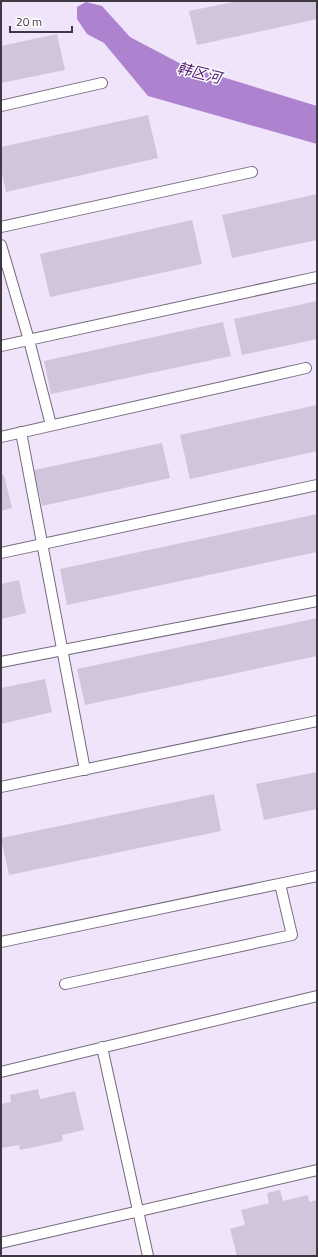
<svg xmlns="http://www.w3.org/2000/svg" width="318" height="1257" font-family="'Titillium Web','Noto Sans SC',sans-serif">
<rect width="100%" height="100%" fill="#f0e4fa"/>
<path fill="#ad83cf" d="M 86,2 L 102,6 L 130,37 L 183,65 L 317,106 L 317,144 L 148,96 L 104,43 L 87,34 L 77,19 L 77,7 Z"/>
<path fill="#d1c5db" d="M 238,1 L 317,1 L 317,19 L 197,45 L 189,11 Z
M 57,34 L 65,70 L 1,83 L 1,46 Z
M 148,115 L 158,158 L 6,192 L 1,169 L 1,147 Z
M 317,194 L 317,240 L 232,258 L 222,215 Z
M 192,220 L 202,264 L 50,297 L 40,254 Z
M 317,301 L 317,339 L 242,355 L 234,319 Z
M 223,322 L 231,356 L 51,394 L 44,361 Z
M 317,405 L 317,451 L 190,479 L 180,435 Z
M 162,443 L 170,478 L 42,506 L 34,470 Z
M 1,475 L 4,475 L 12,508 L 1,511 Z
M 317,514 L 317,552 L 67,605 L 60,569 Z
M 19,580 L 26,613 L 1,619 L 1,584 Z
M 317,618 L 317,656 L 85,705 L 77,669 Z
M 45,679 L 52,712 L 1,724 L 1,688 Z
M 317,772 L 317,809 L 264,820 L 256,784 Z
M 214,794 L 221,831 L 9,875 L 1,838 Z
M 38,1089 L 40,1099 L 75,1091 L 84,1130 L 62,1135 L 63,1141 L 20,1150 L 19,1145 L 1,1148 L 1,1104 L 11,1102 L 10,1095 Z
M 280,1190 L 283,1201 L 308,1195 L 309,1202 L 317,1200 L 317,1256 L 237,1256 L 230,1229 L 245,1225 L 241,1210 L 269,1203 L 267,1193 Z"/>
<g fill="none" stroke-linecap="round" stroke-linejoin="round">
<g stroke="#73697c" stroke-width="12">
<path id="service" d="M 1,106 L 102,83
M 1,227 L 252,172
M 1,245 L 29,340 L 51,425
M 1,346 L 317,277
M 21,432 L 85,770
M 1,437 L 306,368
M 1,553 L 317,485
M 1,662 L 317,601
M 1,787 L 317,721
M 1,942 L 317,876
M 65,984 L 292,935 L 280,884
M 102,1047 L 148,1256
M 1,1072 L 317,996
M 1,1243 L 317,1170"/>
</g>
<use href="#service" stroke="#fff" stroke-width="10"/>
</g>
<g text-anchor="middle" stroke-width="3" stroke-linejoin="round" paint-order="stroke">
<g font-size="15" font-style="italic" fill="#531b75" stroke="#fff">
<text transform="translate(199 73) rotate(14)" y="5">韩区河</text>
</g>
</g>
<rect width="318" height="1257" fill="none" stroke="#3d3841" stroke-width="4"/>
<path d="M10 26v6h62v-6" fill="none" stroke="#3d3841" stroke-width="2"/>
<text x="16" y="26" font-size="12" fill="#3d3841" stroke="#ffffff" stroke-width="3" paint-order="stroke">20 m</text>
</svg>
